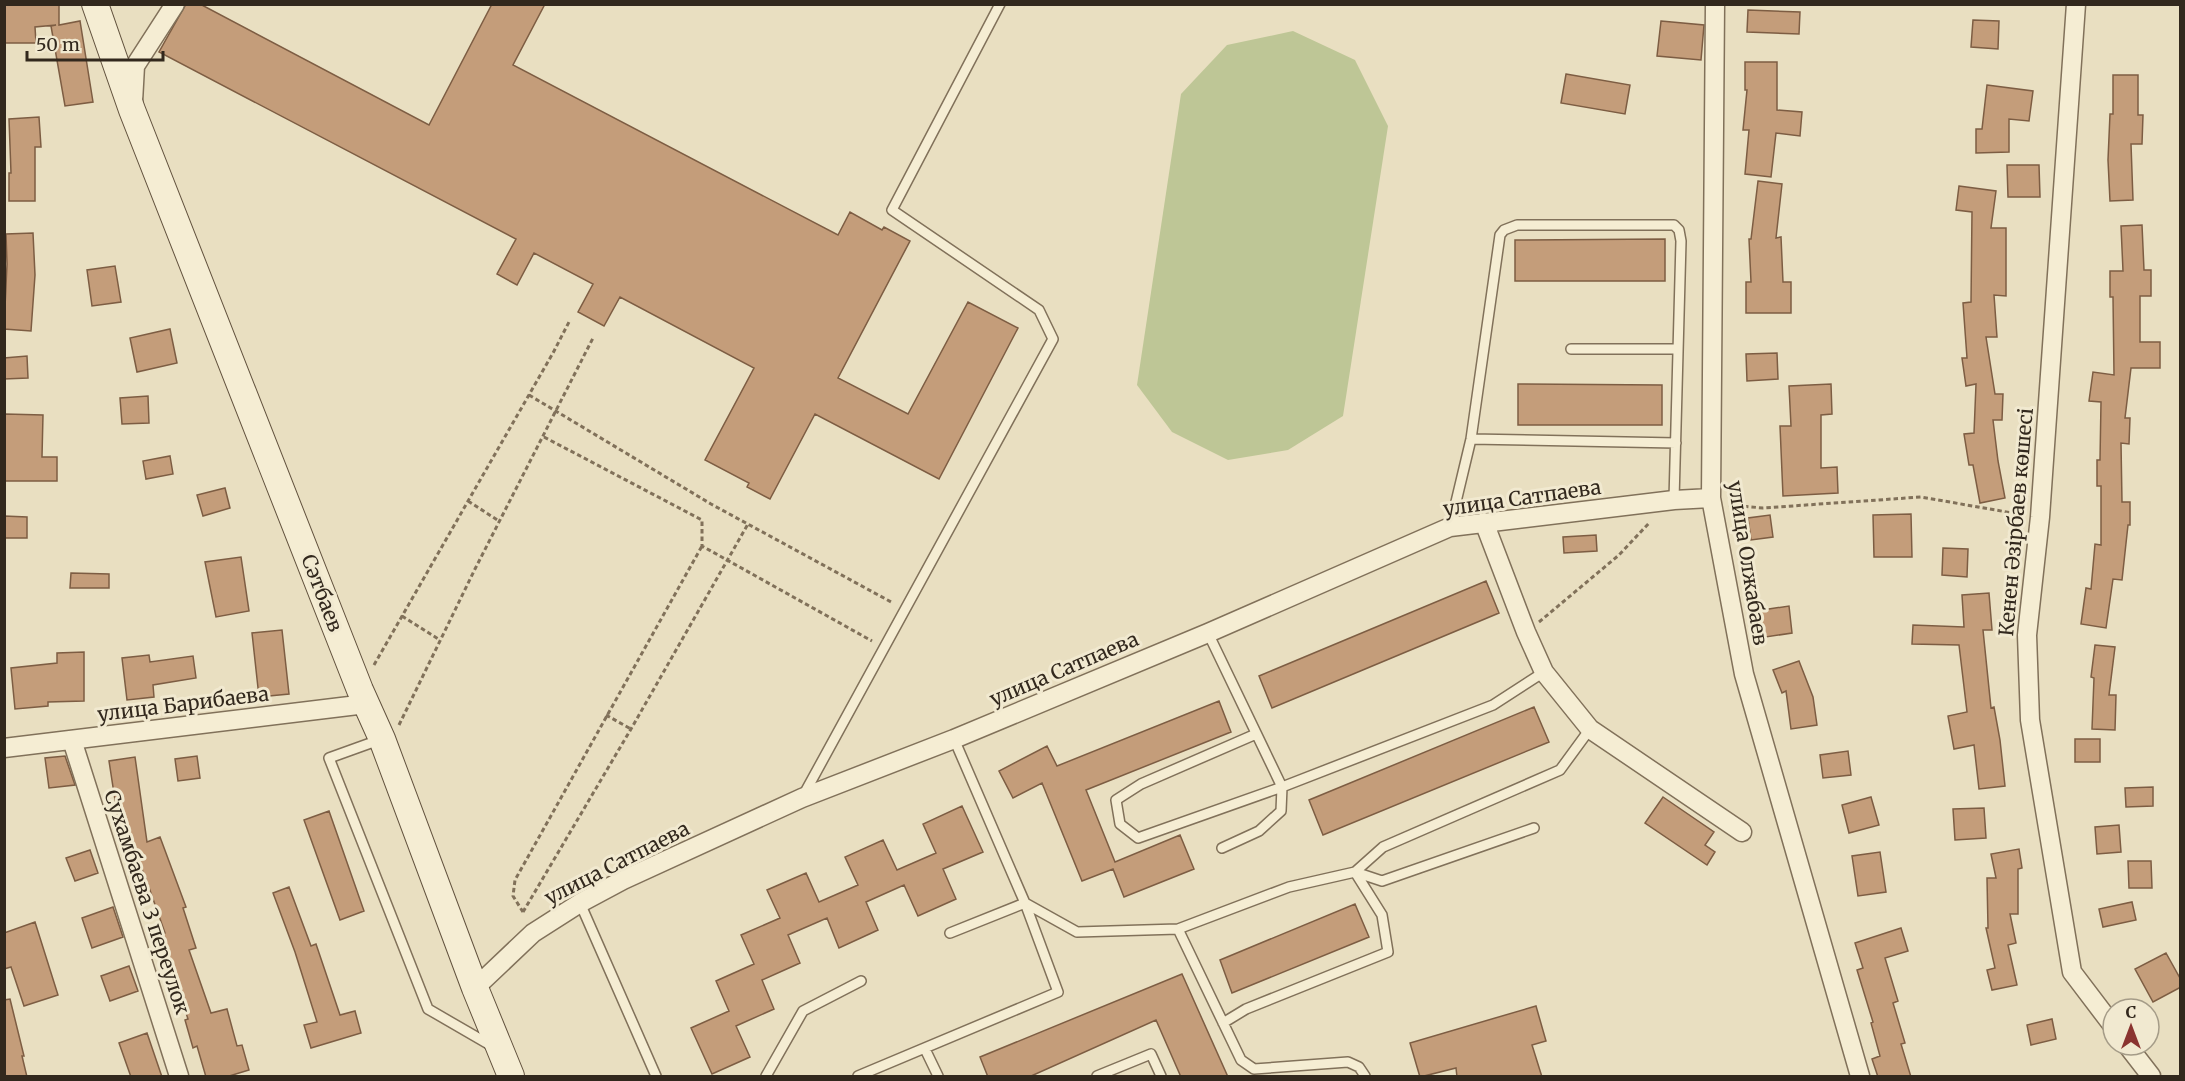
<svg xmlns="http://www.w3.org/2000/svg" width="2185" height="1081" font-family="Merriweather,serif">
<rect width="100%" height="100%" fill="#e9dfc1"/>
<path fill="#bec696" d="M 1293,31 L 1355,60 L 1388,126 L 1343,416 L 1288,450 L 1228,460 L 1172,432 L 1137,385 L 1181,94 L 1227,45 Z"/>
<path fill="#c49d7a" stroke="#7d5d43" stroke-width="1.5" d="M 4,4 L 59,4 L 59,25 L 80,21 L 93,102 L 65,106 L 51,26 L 56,25 L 35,27 L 36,43 L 4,43 Z
M 186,4 L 200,4 L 429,125 L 492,4 L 545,4 L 513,65 L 838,235 L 850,212 L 882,230 L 884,227 L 910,241 L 838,378 L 908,414 L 968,302 L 1018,328 L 939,479 L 815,414 L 770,499 L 747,487 L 749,483 L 705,460 L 754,368 L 620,297 L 604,326 L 578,312 L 593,284 L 534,253 L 517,285 L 497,274 L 516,239 L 159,52 Z
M 1748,10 L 1800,12 L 1799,34 L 1747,32 Z
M 1973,20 L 1999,21 L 1998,49 L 1971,47 Z
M 1661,21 L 1704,25 L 1701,60 L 1657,56 Z
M 1745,62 L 1777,62 L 1777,110 L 1802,112 L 1800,136 L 1776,133 L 1771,177 L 1745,174 L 1749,130 L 1743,130 L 1747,90 L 1745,90 Z
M 1566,74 L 1630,85 L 1625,114 L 1561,103 Z
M 2113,75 L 2138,75 L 2138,115 L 2143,115 L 2142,144 L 2131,144 L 2133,200 L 2110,201 L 2108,160 L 2110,114 L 2113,114 Z
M 1987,85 L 2033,91 L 2029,121 L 2009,119 L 2009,152 L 1976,153 L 1976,129 L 1982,129 Z
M 39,117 L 41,147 L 35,147 L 35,201 L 9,201 L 9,173 L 11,173 L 9,119 Z
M 2007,165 L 2039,165 L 2040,197 L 2008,197 Z
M 1758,181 L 1782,184 L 1776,238 L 1781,237 L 1783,282 L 1791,282 L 1791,313 L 1746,313 L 1746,282 L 1751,282 L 1749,239 L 1751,239 Z
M 1959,186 L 1996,191 L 1991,228 L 2006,228 L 2006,296 L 1994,295 L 1997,337 L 1986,337 L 1995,394 L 2003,394 L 2002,420 L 1993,420 L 1998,461 L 2005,498 L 1980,503 L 1973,465 L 1969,465 L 1964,434 L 1974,433 L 1976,384 L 1966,386 L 1962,358 L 1967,358 L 1963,303 L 1971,302 L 1972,212 L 1956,210 Z
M 2142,225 L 2144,270 L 2151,270 L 2151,296 L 2140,296 L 2140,342 L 2160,342 L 2160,368 L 2131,368 L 2125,418 L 2130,418 L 2129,444 L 2121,443 L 2122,502 L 2130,502 L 2130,525 L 2128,525 L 2122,580 L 2113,579 L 2106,628 L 2081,624 L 2086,588 L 2091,589 L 2095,544 L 2101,545 L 2101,486 L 2097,486 L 2097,460 L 2100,460 L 2101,402 L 2089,401 L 2093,372 L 2114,375 L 2113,297 L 2110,297 L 2110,271 L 2123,271 L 2121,226 Z
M 33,233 L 35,275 L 31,331 L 4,329 L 7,264 L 6,234 Z
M 1665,239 L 1665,281 L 1515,281 L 1515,240 Z
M 115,266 L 121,302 L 92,306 L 87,270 Z
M 170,329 L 177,363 L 137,372 L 130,338 Z
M 1777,353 L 1778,379 L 1747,381 L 1746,354 Z
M 27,356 L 28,378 L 4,379 L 4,358 Z
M 1518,384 L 1662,385 L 1662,425 L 1518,425 Z
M 1831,384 L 1832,414 L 1821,415 L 1821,468 L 1837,467 L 1838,493 L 1783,496 L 1780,426 L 1791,426 L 1789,386 Z
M 148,396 L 149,423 L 122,424 L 120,398 Z
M 5,414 L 43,415 L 42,457 L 57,457 L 57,481 L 5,481 Z
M 170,456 L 173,474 L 146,479 L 143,461 Z
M 225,488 L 230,508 L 203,516 L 197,495 Z
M 1911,514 L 1912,557 L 1874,557 L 1873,515 Z
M 1770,515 L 1773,537 L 1751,540 L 1748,518 Z
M 4,516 L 27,517 L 27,538 L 4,538 Z
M 1596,535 L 1597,551 L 1564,553 L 1563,537 Z
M 1943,548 L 1968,549 L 1967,577 L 1942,575 Z
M 241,557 L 249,611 L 216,617 L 205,562 Z
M 71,573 L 109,574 L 109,588 L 70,588 Z
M 1486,581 L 1499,613 L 1272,708 L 1259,676 Z
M 1989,593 L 1992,630 L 1983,630 L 1991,708 L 1994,707 L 2000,740 L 2005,786 L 1979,789 L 1974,745 L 1954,749 L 1948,716 L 1967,712 L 1959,645 L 1912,644 L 1913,625 L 1964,627 L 1962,595 Z
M 1789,606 L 1792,633 L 1759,638 L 1756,611 Z
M 282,630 L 289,694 L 259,697 L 252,633 Z
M 2095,645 L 2115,647 L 2109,695 L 2116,695 L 2115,730 L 2092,729 L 2094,678 L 2091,677 Z
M 84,652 L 84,701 L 48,702 L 48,706 L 15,709 L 11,668 L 57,663 L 57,653 Z
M 149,655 L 150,662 L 193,656 L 196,678 L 153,685 L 154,697 L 127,700 L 122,658 Z
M 1799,661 L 1813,697 L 1817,725 L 1791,729 L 1786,691 L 1782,693 L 1773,670 Z
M 1219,701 L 1231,732 L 1086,790 L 1115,862 L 1180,835 L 1194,869 L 1124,897 L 1113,869 L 1082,881 L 1042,783 L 1013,798 L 999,771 L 1047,746 L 1057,766 Z
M 1534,707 L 1549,742 L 1323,835 L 1309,800 Z
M 2075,739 L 2100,739 L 2100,762 L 2075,762 Z
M 1848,751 L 1851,775 L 1823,778 L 1820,755 Z
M 65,756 L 75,785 L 49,788 L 45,758 Z
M 197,756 L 200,778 L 178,781 L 175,759 Z
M 135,757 L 147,842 L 160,837 L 186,907 L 183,908 L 196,948 L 189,950 L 211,1013 L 227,1009 L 237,1046 L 242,1045 L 249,1070 L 226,1077 L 206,1077 L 197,1046 L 193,1048 L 185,1020 L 188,1019 L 160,934 L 165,933 L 146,879 L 124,826 L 119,826 L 109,761 Z
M 2153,787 L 2153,806 L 2126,807 L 2125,788 Z
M 1663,797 L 1714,832 L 1705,845 L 1715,852 L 1707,865 L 1645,823 Z
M 1871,797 L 1879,825 L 1849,833 L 1842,805 Z
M 962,806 L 983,852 L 943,869 L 956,899 L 918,916 L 904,885 L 866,902 L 878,930 L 839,948 L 827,918 L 788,935 L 800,963 L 762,980 L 774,1009 L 736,1026 L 750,1057 L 712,1074 L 691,1028 L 729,1011 L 716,981 L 754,964 L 741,935 L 780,918 L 767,890 L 806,873 L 819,902 L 858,885 L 845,857 L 883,840 L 897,870 L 936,853 L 923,824 Z
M 1984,808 L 1986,838 L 1955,840 L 1953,809 Z
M 329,811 L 364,911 L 340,920 L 304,820 Z
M 2119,825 L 2121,852 L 2097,854 L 2095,827 Z
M 2019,849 L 2022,868 L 2018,869 L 2018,914 L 2010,914 L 2016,943 L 2008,945 L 2017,985 L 1992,990 L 1987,970 L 1995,968 L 1986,928 L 1988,928 L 1987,878 L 1996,878 L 1991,854 Z
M 90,850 L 98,873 L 75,881 L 66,858 Z
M 1880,852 L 1886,892 L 1858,896 L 1852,856 Z
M 2128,861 L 2151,861 L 2152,888 L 2129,888 Z
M 289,887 L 311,946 L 316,944 L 340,1015 L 355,1011 L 361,1033 L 311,1048 L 304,1025 L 317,1022 L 295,952 L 273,893 Z
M 2132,902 L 2136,920 L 2103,927 L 2099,909 Z
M 1355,904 L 1369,937 L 1232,993 L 1220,960 Z
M 113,907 L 123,937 L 92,948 L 82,918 Z
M 35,922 L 58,995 L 24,1006 L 11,967 L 4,969 L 4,933 Z
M 1901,928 L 1908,951 L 1885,958 L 1898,1001 L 1893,1003 L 1905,1043 L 1901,1044 L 1911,1077 L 1878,1077 L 1872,1059 L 1880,1056 L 1871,1023 L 1873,1022 L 1857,970 L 1863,968 L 1855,943 Z
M 2166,953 L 2181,980 L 2181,987 L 2153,1002 L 2135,969 Z
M 129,966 L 138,991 L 110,1001 L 101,976 Z
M 1182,974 L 1228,1077 L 1181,1077 L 1156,1020 L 1029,1077 L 988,1077 L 980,1057 Z
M 10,999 L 24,1056 L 22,1056 L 27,1077 L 4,1077 L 4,1000 Z
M 1536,1006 L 1546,1041 L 1532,1045 L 1542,1077 L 1457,1077 L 1456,1068 L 1420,1077 L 1410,1043 Z
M 2052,1019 L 2056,1039 L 2031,1045 L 2027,1025 Z
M 147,1033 L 162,1077 L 131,1077 L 119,1043 Z"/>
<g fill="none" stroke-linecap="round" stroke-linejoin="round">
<g stroke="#81715a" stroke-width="12">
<path id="lane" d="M 1571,349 L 1678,349
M 1471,439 L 1676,443
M 1450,527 L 1471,439 L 1500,235 L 1504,230 L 1517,225 L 1674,225 L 1679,230 L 1681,241 L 1674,500
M 1208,633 L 1282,787 L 1138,838 L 1120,824 L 1116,800 L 1141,784 L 1256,734
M 379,740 L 329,758 L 428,1009 L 492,1046
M 803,796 L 1053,339 L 1039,310 L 892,210 L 1000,4
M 1222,848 L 1259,831 L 1281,811 L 1282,787 L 1493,705 L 1544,672
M 580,903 L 656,1076
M 1178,929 L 1289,887 L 1355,872 L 1382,881 L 1534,828
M 950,933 L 1025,903 L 1077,932 L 1178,929 L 1241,1060 L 1254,1069 L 1348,1062 L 1359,1067 L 1365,1076
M 1223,1023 L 1246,1009 L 1388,952 L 1382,915 L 1355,872 L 1383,847 L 1560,770 L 1590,729
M 925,1049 L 938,1076
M 766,1076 L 803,1011 L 861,981
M 858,1076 L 1058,992 L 1025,903 L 954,739
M 1097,1076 L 1151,1054 L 1161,1076"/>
</g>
<g stroke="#81715a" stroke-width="21">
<path id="street" d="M 1715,4 L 1711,498 L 1744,674 L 1860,1076
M 2076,4 L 2040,517 L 2027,635 L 2030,720 L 2072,972 L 2113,1026
M 133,102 L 135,66 L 175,4
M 1484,522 L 1526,632 L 1544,672 L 1590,729 L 1742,832
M 72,740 L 179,1076
M 4,748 L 366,704
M 475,988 L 533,933 L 580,903 L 623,880 L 802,798 L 954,739 L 1208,633 L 1450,527 L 1674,500 L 1711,498
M 2127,1045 L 2151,1076"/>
</g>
<g stroke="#62523e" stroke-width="28">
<path id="secondary" d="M 95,4 L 132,110 L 360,690 L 382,739 L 475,988 L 511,1076"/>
</g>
<path stroke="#81715a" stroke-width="3" stroke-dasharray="4.5 3" stroke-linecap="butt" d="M 529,395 L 711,504 L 893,603
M 544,437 L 702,520 L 702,546 L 872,641
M 468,501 L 499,521
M 1729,505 L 1763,508 L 1921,497 L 2024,515
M 402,616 L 440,640
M 1539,622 L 1619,555 L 1650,522
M 374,665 L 553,353 L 570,320
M 606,715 L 631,729
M 399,725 L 475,569 L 593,338
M 523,912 L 631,729 L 748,524
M 523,912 L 513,896 L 515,880 L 702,546"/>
<use href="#lane" stroke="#f5edd3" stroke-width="9"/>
<use href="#street" stroke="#f5edd3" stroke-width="18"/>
<use href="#secondary" stroke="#f5edd3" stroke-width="26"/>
</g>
<g text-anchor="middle" stroke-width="6" stroke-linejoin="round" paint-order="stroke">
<g font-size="20" fill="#32281d" stroke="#f1e9d0">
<text transform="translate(1522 498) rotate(-8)" y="7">улица Сатпаева</text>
<text transform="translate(2016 522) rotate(-85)" y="7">Кенен Әзірбаев көшесі</text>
<text transform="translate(1748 563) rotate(81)" y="7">улица Олжабаев</text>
<text transform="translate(322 593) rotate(69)" y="7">Сәтбаев</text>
<text transform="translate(1064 669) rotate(-23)" y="7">улица Сатпаева</text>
<text transform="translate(183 704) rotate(-7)" y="7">улица Барибаева</text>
<text transform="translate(617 863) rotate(-27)" y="7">улица Сатпаева</text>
<text transform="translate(147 902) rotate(72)" y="7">Сухамбаева 3 переулок</text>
</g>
</g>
<rect width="2185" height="1081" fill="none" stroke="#32281d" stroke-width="12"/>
<g transform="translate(2131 1027)"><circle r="28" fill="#f1e9d0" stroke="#a59c88" stroke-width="1.5"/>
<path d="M0-4.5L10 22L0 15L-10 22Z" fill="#8a3430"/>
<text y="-9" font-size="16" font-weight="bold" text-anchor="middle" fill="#32281d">С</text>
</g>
<path d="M27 51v9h136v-9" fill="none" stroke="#32281d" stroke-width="3"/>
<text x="36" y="51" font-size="18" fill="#32281d" stroke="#f1e9d0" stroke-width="4.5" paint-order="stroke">50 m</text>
</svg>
